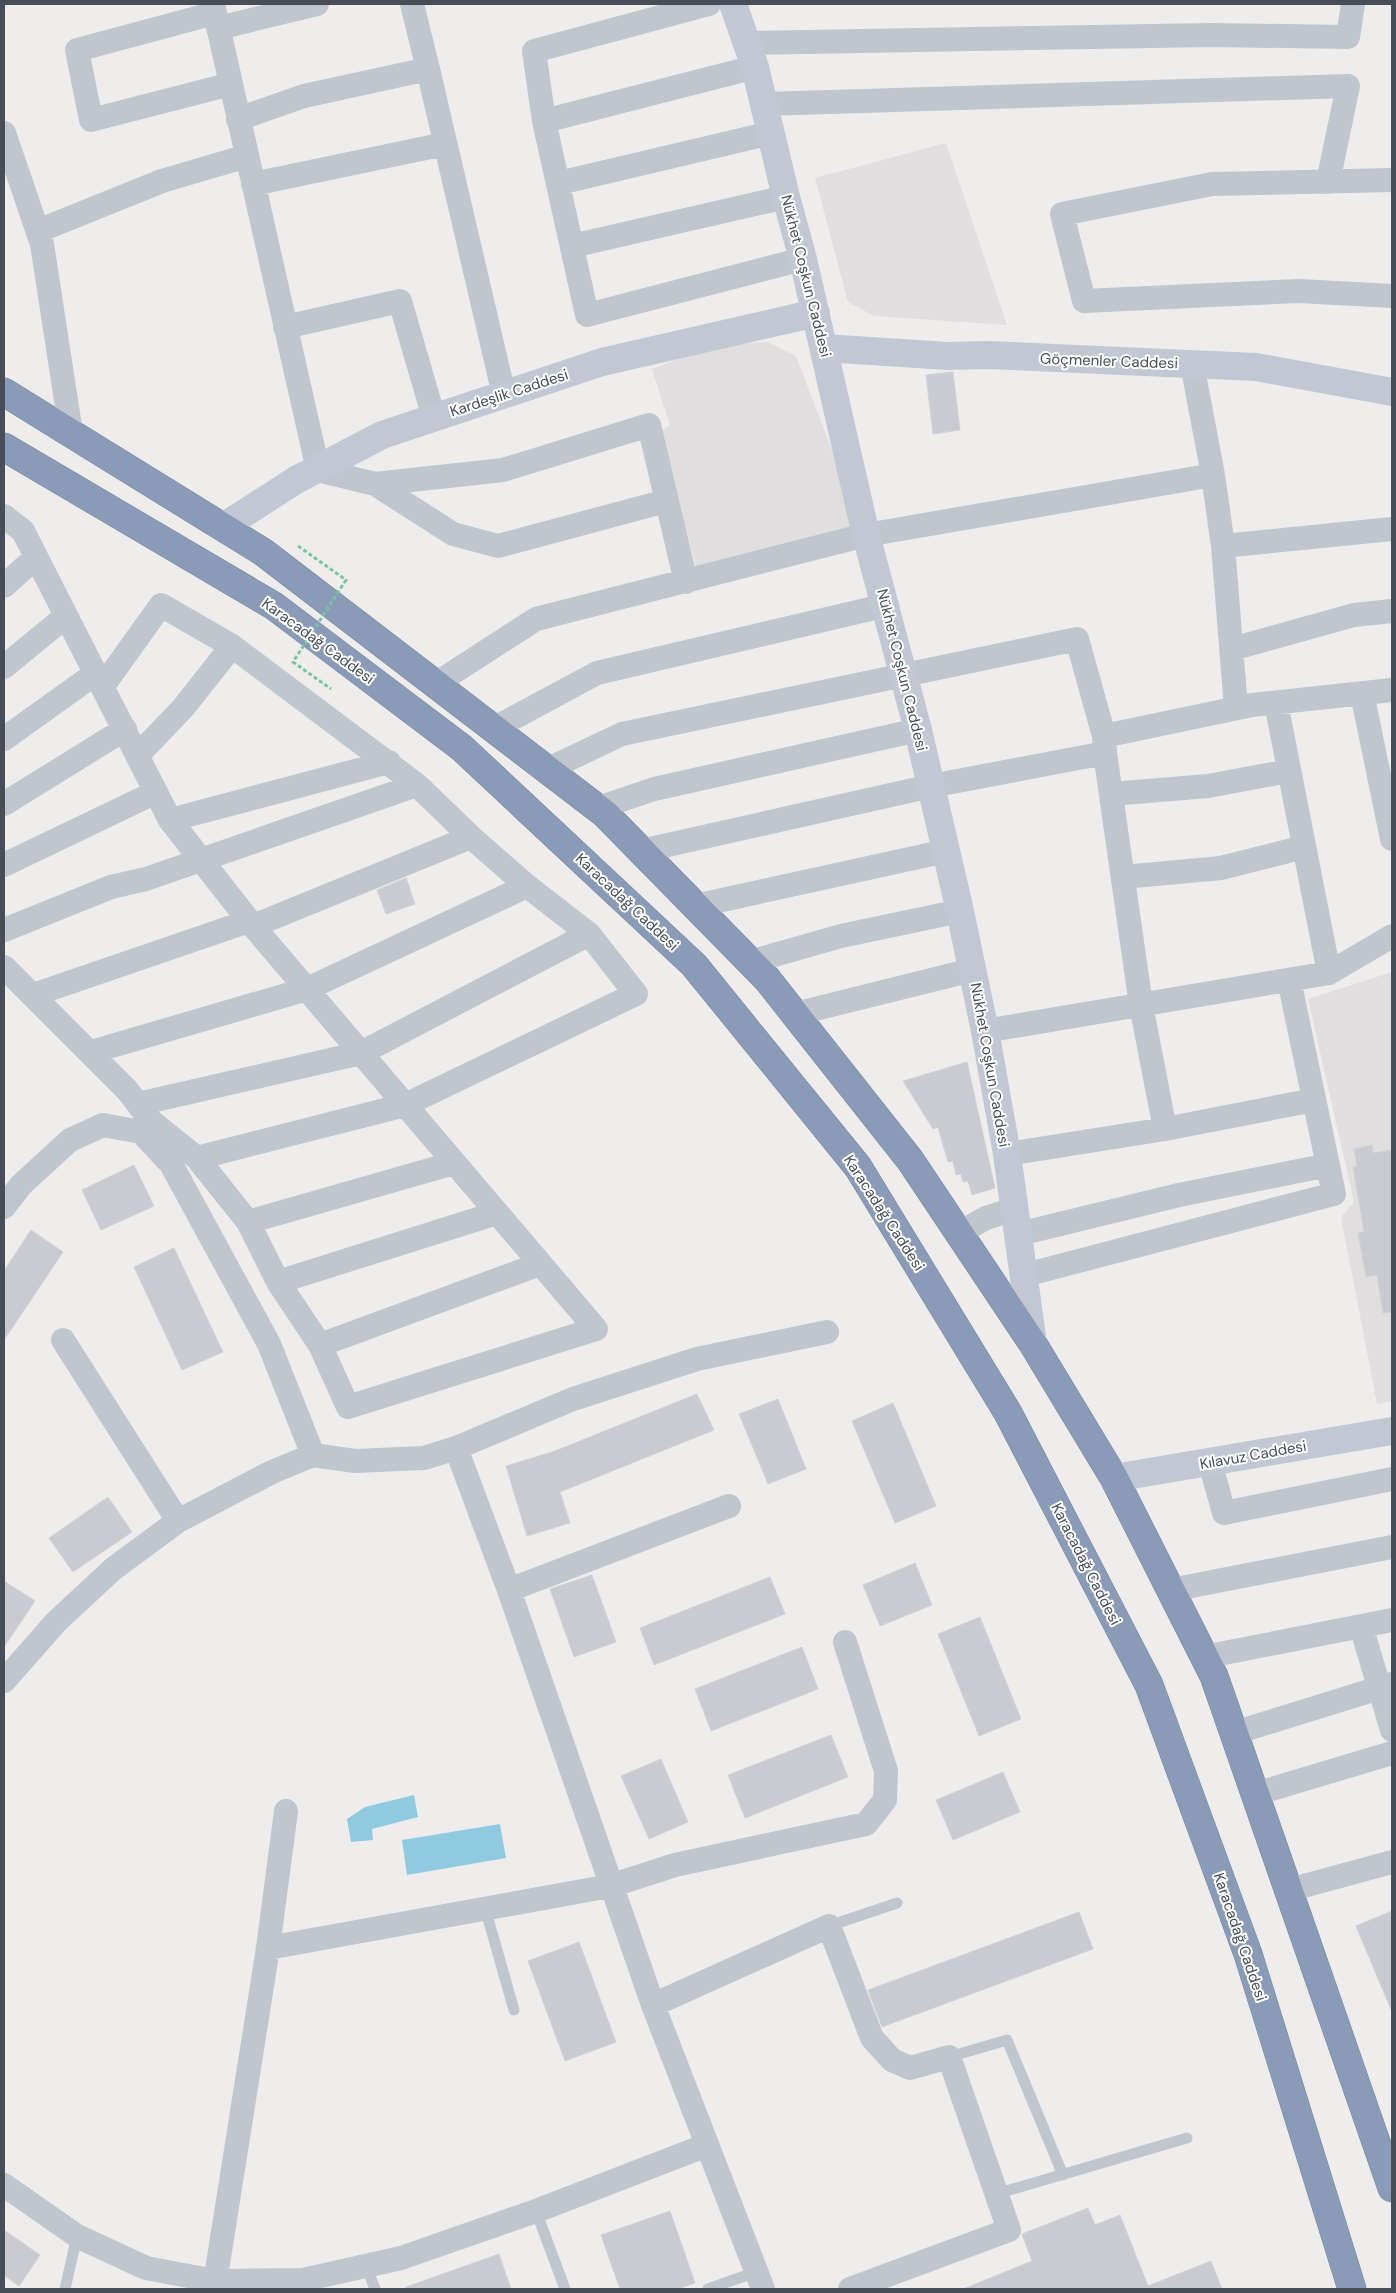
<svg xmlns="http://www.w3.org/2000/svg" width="1396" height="2293" font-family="'DM Sans',sans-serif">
<rect width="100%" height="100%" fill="#efedec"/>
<path fill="#e0dede" d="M 946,143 L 1007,325 L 874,316 L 848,302 L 815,178 Z
M 768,342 L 796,356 L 842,476 L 853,529 L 696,567 L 660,432 L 670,425 L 652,369 L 718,344 Z
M 1392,972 L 1392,1401 L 1377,1404 L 1341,1217 L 1354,1202 L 1308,999 Z"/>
<path fill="#90cae1" d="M 414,1795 L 418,1817 L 372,1829 L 373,1840 L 351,1842 L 347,1819 L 365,1807 Z
M 500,1824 L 506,1858 L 407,1875 L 402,1840 Z"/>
<path fill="#cacbd1" stroke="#d1d2d7" d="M 953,372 L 960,430 L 933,434 L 926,375 Z
M 406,878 L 415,904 L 386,914 L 377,890 Z
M 967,1062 L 995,1188 L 972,1195 L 968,1181 L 963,1182 L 961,1174 L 956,1175 L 953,1161 L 948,1162 L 938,1127 L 933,1129 L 903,1081 Z
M 1372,1145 L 1373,1153 L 1392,1150 L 1392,1312 L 1383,1313 L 1377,1275 L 1366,1277 L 1358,1233 L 1364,1232 L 1353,1167 L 1357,1166 L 1354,1149 Z
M 134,1165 L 154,1206 L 101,1230 L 82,1190 Z
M 31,1230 L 63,1252 L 4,1340 L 4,1271 Z
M 174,1248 L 223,1352 L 182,1370 L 134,1267 Z
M 697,1394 L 714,1430 L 560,1492 L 570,1523 L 527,1536 L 506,1466 L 555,1451 Z
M 778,1399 L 806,1469 L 768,1484 L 739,1414 Z
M 893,1403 L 936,1506 L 895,1523 L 852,1421 Z
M 108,1497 L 132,1532 L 73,1572 L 49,1538 Z
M 915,1563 L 932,1605 L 880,1626 L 863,1585 Z
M 592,1575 L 616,1642 L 574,1657 L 550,1589 Z
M 770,1577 L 785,1614 L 654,1665 L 640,1628 Z
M 4,1581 L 35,1601 L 4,1647 Z
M 980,1617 L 1021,1719 L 979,1736 L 938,1634 Z
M 802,1647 L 818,1689 L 711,1731 L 695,1689 Z
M 831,1735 L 848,1777 L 745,1818 L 728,1775 Z
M 661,1759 L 688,1822 L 649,1839 L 621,1776 Z
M 1003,1772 L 1020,1812 L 953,1840 L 936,1800 Z
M 1392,1911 L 1392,2012 L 1356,1926 Z
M 1079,1912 L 1093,1949 L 882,2027 L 868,1990 Z
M 579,1942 L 616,2042 L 565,2061 L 528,1961 Z
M 1088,2208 L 1095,2225 L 1120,2215 L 1148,2286 L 1211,2261 L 1222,2289 L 963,2289 L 1032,2261 L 1022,2234 Z
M 670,2211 L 695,2283 L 678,2289 L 620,2289 L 601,2235 Z
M 4,2230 L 40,2255 L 19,2286 L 4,2275 Z
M 499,2254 L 511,2289 L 406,2289 L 406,2287 Z"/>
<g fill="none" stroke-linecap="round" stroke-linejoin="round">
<g stroke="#7486a2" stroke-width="29">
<path id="highway" d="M 4,392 L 263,552 L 605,814 L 767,979 L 910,1160 L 1033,1344 L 1114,1478 L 1214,1676 L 1392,2188
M 4,447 L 274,606 L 462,748 L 694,965 L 858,1167 L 1008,1413 L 1149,1685 L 1248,1954 L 1352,2289"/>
</g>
<path stroke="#bfc6cd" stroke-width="11" d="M 485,1908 L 514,2010
M 829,1926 L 897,1903
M 949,2057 L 1007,2040 L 1063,2175
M 996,2194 L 1187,2138
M 536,2211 L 565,2289
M 366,2266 L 375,2289
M 65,2289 L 77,2236
M 708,2289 L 756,2272"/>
<path stroke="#bfc6cd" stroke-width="24" d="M 213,4 L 318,470 L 375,484 L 503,470 L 649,425 L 686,582
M 412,4 L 428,69
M 709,4 L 534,51 L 544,121 L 587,315 L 803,259
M 215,13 L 77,50 L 91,120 L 231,84
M 218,28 L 317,4
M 745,43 L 1212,35 L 1348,37 L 1353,4
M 764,104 L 1348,86 L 1328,182
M 238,119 L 304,96 L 428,69 L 504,395
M 544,121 L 755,67
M 4,133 L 42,244 L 71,433
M 1392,180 L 1212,184 L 1062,214 L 1084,301 L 1299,291 L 1392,296
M 559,183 L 771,133
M 253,184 L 445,144
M 38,231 L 162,181 L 247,156
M 572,246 L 786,197
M 285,327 L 400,301 L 434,418
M 1213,475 L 1223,546 L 1392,529
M 375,484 L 453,534 L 498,546 L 666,501
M 4,516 L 23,531 L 170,820 L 253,926 L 596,1329 L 348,1407 L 320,1345 L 278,1282 L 248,1222 L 197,1158 L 151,1121 L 127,1090 L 4,967
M 1223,546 L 1236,708
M 4,586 L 36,557
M 1232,649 L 1354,615 L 1392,611
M 4,667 L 66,616
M 437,683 L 536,619 L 866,535 L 1213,475 L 1192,364
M 103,686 L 161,605 L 232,646 L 417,785 L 471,837 L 527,886 L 589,934 L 636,994 L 405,1105 L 197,1158
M 1362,693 L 1392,839
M 1276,703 L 1329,973
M 495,728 L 597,673 L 887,605
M 4,739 L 96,673
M 1105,751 L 1104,736 L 1252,705 L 1392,690
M 138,755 L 183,708 L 232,646
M 548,769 L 622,734 L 1077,639 L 1104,736
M 1111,794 L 1208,786 L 1289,771
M 4,804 L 125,729
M 598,808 L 654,789 L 918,730
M 170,820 L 389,762
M 641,851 L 931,786 L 1105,753 L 1141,1005 L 1165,1129
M 4,865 L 156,792
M 1123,877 L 1221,868 L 1304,847
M 695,906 L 946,851
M 253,926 L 471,837
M 4,930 L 111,887 L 146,879 L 417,785
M 750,962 L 841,936 L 960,911
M 33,995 L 249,921
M 795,1014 L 972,970
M 985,1031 L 1329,973 L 1392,936
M 91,1052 L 307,989 L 527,886
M 138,1104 L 361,1053 L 589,934
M 1007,1154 L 1165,1129 L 1314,1100
M 4,1207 L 21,1185 L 70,1140 L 103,1125 L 141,1132 L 171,1164 L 269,1344 L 313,1455
M 248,1222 L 454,1163
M 959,1233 L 986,1218 L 1014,1209
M 1019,1234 L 1179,1195 L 1328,1165
M 1025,1275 L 1334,1194 L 1289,980
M 278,1282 L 497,1213
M 63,1340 L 178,1521
M 320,1345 L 540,1264
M 456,1448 L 509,1590 L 653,2005 L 763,2289
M 1210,1462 L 1224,1513 L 1392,1479
M 509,1590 L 729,1506
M 1171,1590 L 1392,1547
M 1361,1626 L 1392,1730
M 1204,1657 L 1392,1620
M 4,1681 L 56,1622 L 113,1569 L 178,1521 L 272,1472 L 313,1455 L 355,1461 L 424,1458 L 456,1448 L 573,1399 L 697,1359 L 827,1332
M 1234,1733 L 1392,1684
M 1255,1794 L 1392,1753
M 1289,1890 L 1392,1862
M 268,1948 L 610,1886 L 675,1865 L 866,1824 L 885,1800 L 886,1771 L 845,1642
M 653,2005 L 829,1926 L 872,2038 L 892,2060 L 910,2068 L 949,2057 L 1009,2230 L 850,2289
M 4,2185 L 77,2236 L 146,2268 L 215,2281 L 303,2280 L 401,2258 L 536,2211 L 707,2145
M 214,2289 L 268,1948 L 286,1811"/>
<path stroke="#c1c8d4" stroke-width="28" d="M 733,4 L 755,67 L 786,197 L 803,259 L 866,535 L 918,730 L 960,911 L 985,1031 L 1007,1154 L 1033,1344
M 824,348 L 948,356 L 988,355 L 1256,367 L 1392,392
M 223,527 L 296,480 L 382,435 L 602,362 L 816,313
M 1114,1478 L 1392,1431"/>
<use href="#highway" stroke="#899bb6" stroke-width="28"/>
<path stroke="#7bc3a5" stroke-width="3" stroke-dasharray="4 2.5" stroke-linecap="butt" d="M 298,546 L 346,580 L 293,662 L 331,689"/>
</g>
<g text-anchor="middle" stroke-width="4" stroke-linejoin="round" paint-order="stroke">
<g font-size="15" fill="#474e58" stroke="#fff">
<text transform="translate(806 276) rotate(76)" y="5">Nükhet Coşkun Caddesi</text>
<text transform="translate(1109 361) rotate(2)" y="5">Göçmenler Caddesi</text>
<text transform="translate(509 393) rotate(-18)" y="5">Kardeşlik Caddesi</text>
<text transform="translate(318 641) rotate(36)" y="5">Karacadağ Caddesi</text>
<text transform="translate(902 670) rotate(76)" y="5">Nükhet Coşkun Caddesi</text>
<text transform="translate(627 902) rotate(43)" y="5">Karacadağ Caddesi</text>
<text transform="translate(990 1065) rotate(80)" y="5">Nükhet Coşkun Caddesi</text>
<text transform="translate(884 1213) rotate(57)" y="5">Karacadağ Caddesi</text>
<text transform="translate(1253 1455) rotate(-10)" y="5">Kılavuz Caddesi</text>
<text transform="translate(1086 1564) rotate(63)" y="5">Karacadağ Caddesi</text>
<text transform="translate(1240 1937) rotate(71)" y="5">Karacadağ Caddesi</text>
</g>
</g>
<rect width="1396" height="2293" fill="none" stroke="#474e58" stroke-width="10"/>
</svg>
